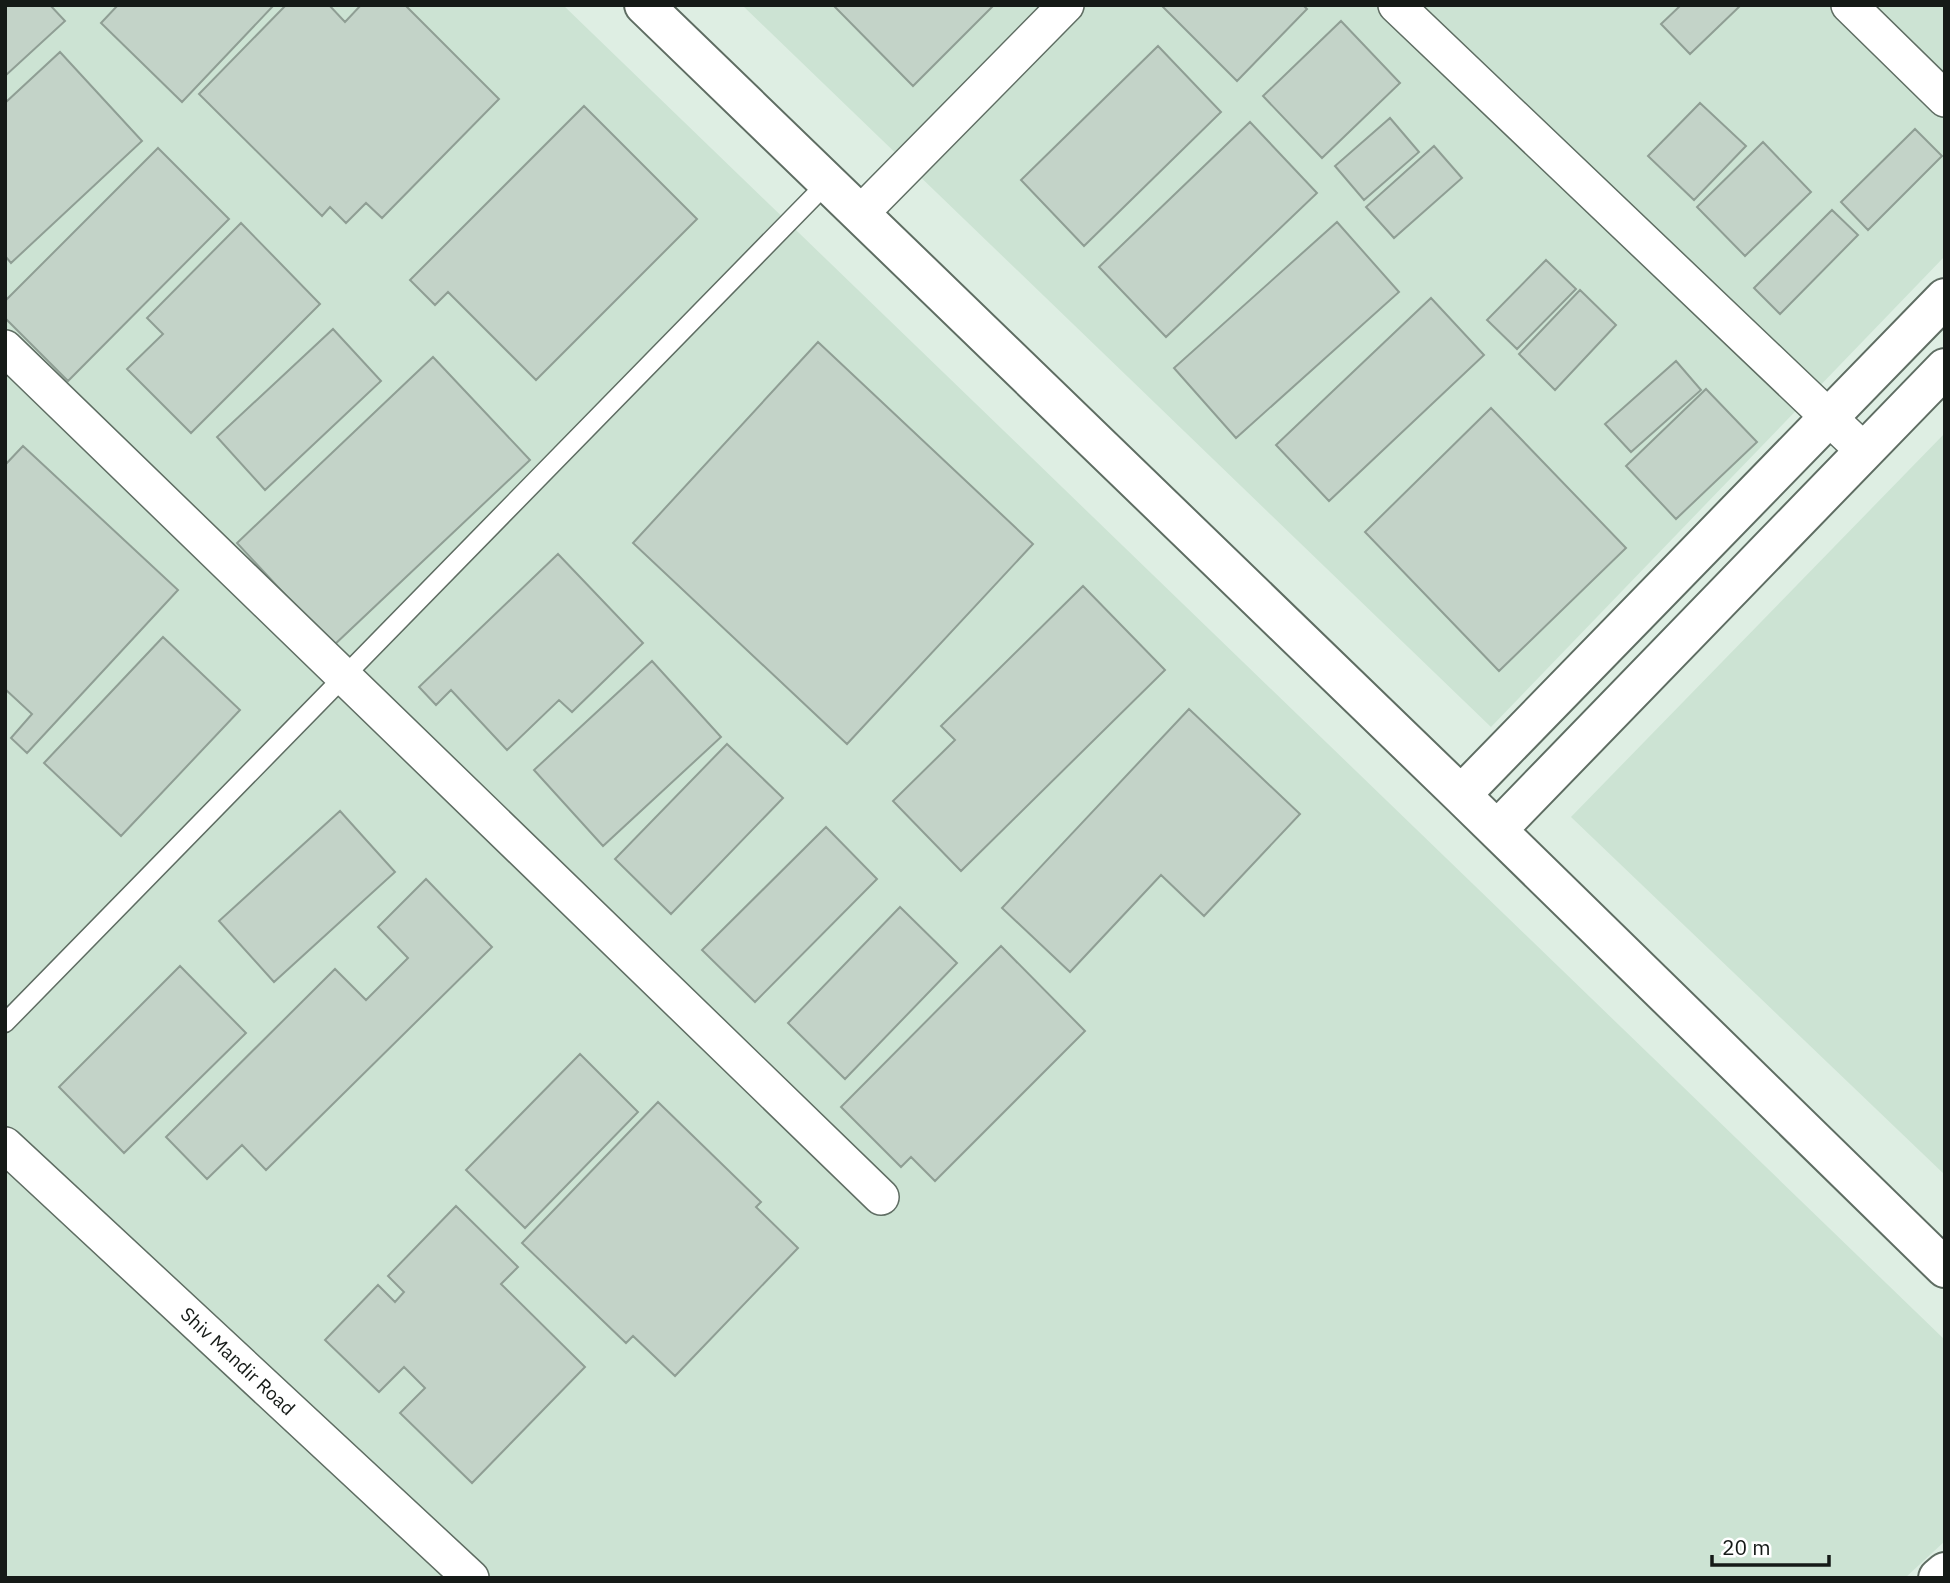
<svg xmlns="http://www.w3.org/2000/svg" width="1950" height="1583" font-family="'IBM Plex Sans',sans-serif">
<rect width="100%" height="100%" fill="#deeee3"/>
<path fill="#cce3d3" d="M 5,5 L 563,5 L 1945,1340 L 1945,1541 L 1905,1578 L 5,1578 Z
M 742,5 L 1945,5 L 1945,256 L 1491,727 Z
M 1945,433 L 1945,1175 L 1571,817 Z"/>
<path fill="#c3d3c8" stroke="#8f9e94" stroke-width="2" d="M 5,5 L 50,5 L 65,21 L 5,76 Z
M 118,5 L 274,5 L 182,102 L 101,23 Z
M 286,5 L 329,5 L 345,22 L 361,5 L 405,5 L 499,99 L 382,218 L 366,203 L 346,223 L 330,207 L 322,216 L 199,94 Z
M 833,5 L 994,5 L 913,86 Z
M 1161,5 L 1303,5 L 1307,9 L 1237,81 Z
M 1681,5 L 1741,5 L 1690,54 L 1661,24 Z
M 1341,21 L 1400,83 L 1322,158 L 1263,96 Z
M 1158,46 L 1221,112 L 1084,246 L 1021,180 Z
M 60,52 L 142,141 L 11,263 L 5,256 L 5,103 Z
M 1700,103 L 1746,146 L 1694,200 L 1648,156 Z
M 584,106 L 697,219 L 536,380 L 448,292 L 435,305 L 410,280 Z
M 1390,118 L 1419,152 L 1364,200 L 1335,166 Z
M 1250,122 L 1317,193 L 1166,337 L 1099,267 Z
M 1915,129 L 1942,156 L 1868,230 L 1841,202 Z
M 1763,142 L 1811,192 L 1745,256 L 1697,207 Z
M 1434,146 L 1462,178 L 1394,238 L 1366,207 Z
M 158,148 L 229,219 L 68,381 L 5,318 L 5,301 Z
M 1832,210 L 1858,235 L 1780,314 L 1754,288 Z
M 1337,222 L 1399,292 L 1236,438 L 1174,368 Z
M 241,223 L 320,304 L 191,433 L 127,369 L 163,334 L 147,318 Z
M 1546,260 L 1576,289 L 1517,349 L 1487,320 Z
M 1580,290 L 1616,325 L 1555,390 L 1519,354 Z
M 1431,298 L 1484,355 L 1329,501 L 1276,445 Z
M 333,329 L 381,381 L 265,490 L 217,437 Z
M 818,342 L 1033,544 L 847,744 L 633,543 Z
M 433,357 L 530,460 L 333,646 L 237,543 Z
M 1676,361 L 1701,390 L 1631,452 L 1605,424 Z
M 1706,389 L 1757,442 L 1676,519 L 1626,466 Z
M 1491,408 L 1626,548 L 1499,671 L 1365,532 Z
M 23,446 L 178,590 L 27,753 L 11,738 L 32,714 L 5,689 L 5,465 Z
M 558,554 L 643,643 L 572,712 L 559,700 L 507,750 L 451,690 L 436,705 L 419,687 Z
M 1083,586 L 1165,670 L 961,871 L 893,801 L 955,740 L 941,726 Z
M 163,637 L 240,710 L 121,836 L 44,763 Z
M 652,661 L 721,737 L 603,846 L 534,770 Z
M 1189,709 L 1300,814 L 1204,916 L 1161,875 L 1070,972 L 1002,908 Z
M 727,744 L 783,798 L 671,914 L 615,859 Z
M 340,811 L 395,872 L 274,982 L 219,921 Z
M 826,827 L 877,879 L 755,1002 L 702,950 Z
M 426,879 L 492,947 L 266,1170 L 242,1145 L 207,1179 L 166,1137 L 335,969 L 366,1000 L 408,958 L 378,927 Z
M 900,907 L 957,963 L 845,1079 L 788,1023 Z
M 1001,946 L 1085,1031 L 935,1181 L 911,1157 L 901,1167 L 841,1107 Z
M 180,966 L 246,1033 L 124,1153 L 59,1087 Z
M 580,1054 L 638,1112 L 525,1228 L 466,1170 Z
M 658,1102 L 761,1202 L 756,1207 L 798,1248 L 675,1376 L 633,1336 L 626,1343 L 522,1243 Z
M 456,1206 L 518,1267 L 501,1284 L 585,1367 L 472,1483 L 400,1413 L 425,1388 L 404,1367 L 379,1392 L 325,1340 L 378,1285 L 395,1302 L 404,1292 L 388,1276 Z"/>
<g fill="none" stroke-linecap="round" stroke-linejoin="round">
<g stroke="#5f6d63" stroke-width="21">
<path id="service" d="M 5,1023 L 827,183"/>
</g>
<g stroke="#5f6d63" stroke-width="38">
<path id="minor" d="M 1396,5 L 1864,451
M 1849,5 L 1945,99
M 860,214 L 1066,5
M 5,348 L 881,1197
M 5,1145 L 471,1578"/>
</g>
<g stroke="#5f6d63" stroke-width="42">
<path id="tertiary" d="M 644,5 L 1461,795 L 1945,1268
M 1461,795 L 1945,298
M 1497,830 L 1945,368
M 1938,1578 L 1945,1572"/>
</g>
<use href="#service" stroke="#fff" stroke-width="18"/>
<use href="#minor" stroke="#fff" stroke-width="35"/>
<use href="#tertiary" stroke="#fff" stroke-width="38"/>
</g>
<g text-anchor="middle" stroke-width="5" stroke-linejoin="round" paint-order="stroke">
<g font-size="19" fill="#151a17" stroke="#fff">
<text transform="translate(238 1361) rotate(43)" y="7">Shiv Mandir Road</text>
</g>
</g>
<rect width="1950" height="1583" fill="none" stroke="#151a17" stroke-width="14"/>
<path d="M1712 1555v10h117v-10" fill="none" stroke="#151a17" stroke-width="3.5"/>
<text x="1722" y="1555" font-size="21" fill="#151a17" stroke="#ffffff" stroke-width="5" paint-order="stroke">20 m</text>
</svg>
